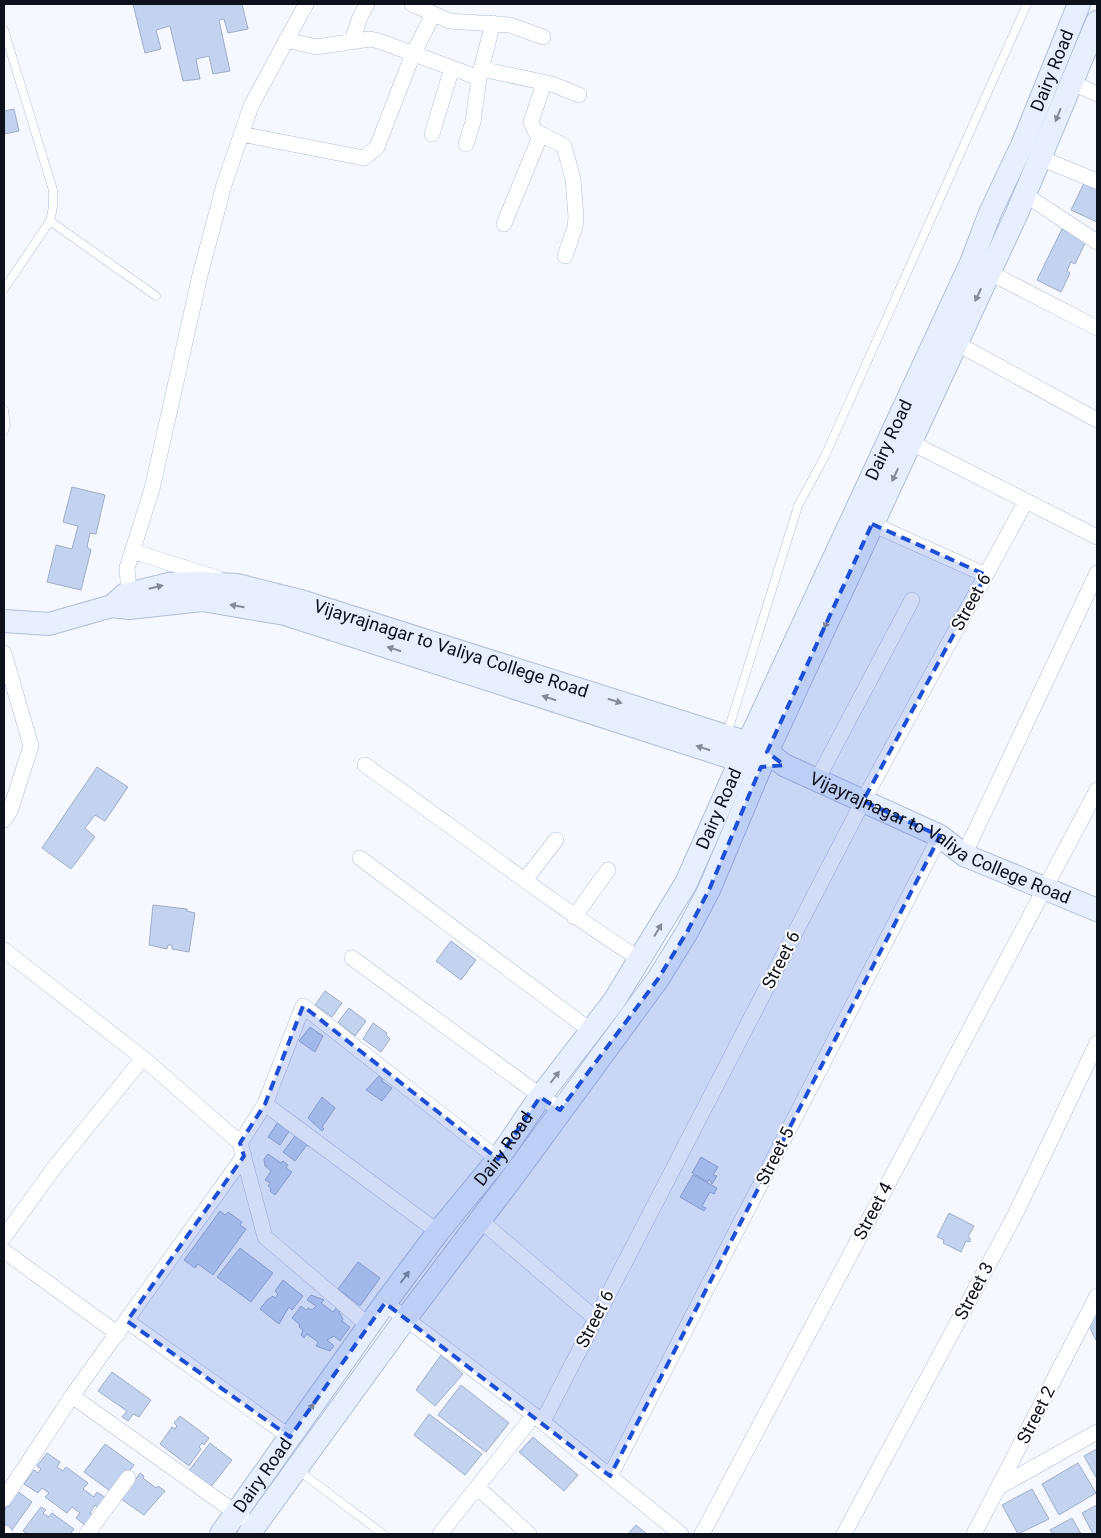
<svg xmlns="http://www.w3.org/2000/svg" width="1101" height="1538" font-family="Roboto,sans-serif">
<rect width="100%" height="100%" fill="#f5f8fe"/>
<path fill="#c3d2ee" stroke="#9fadc9" d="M 133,4 L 242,4 L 248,29 L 228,33 L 224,19 L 219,20 L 230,71 L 213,74 L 209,56 L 196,59 L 200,79 L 183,81 L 170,26 L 156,30 L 161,49 L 145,53 Z
M 14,109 L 19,131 L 4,134 L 4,111 Z
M 1085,181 L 1097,187 L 1097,222 L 1071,210 Z
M 1062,229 L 1086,241 L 1075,264 L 1071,262 L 1067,271 L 1070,273 L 1061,292 L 1037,280 Z
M 72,487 L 105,495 L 96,534 L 90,533 L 87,547 L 91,550 L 81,590 L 47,582 L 56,545 L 72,549 L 78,526 L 63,522 Z
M 97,767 L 128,787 L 105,821 L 95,815 L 85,828 L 95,837 L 71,869 L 42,848 Z
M 153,905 L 187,909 L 187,911 L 195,913 L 189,952 L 172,949 L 172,945 L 168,945 L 167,949 L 149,945 Z
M 451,941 L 476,960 L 461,980 L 436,961 Z
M 325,991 L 342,1003 L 332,1017 L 315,1005 Z
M 349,1008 L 366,1021 L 355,1036 L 338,1022 Z
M 373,1023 L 387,1033 L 386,1035 L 390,1039 L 381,1052 L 363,1039 Z
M 310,1027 L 323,1036 L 315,1052 L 299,1041 Z
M 379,1076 L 383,1079 L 382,1081 L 392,1088 L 382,1101 L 366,1090 Z
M 322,1097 L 335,1108 L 322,1127 L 324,1129 L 322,1131 L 308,1118 Z
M 280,1119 L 292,1127 L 280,1145 L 268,1137 Z
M 298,1132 L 312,1142 L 309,1147 L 307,1145 L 295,1161 L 283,1152 Z
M 268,1154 L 281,1163 L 283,1161 L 288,1165 L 286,1168 L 292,1172 L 275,1195 L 270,1191 L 271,1189 L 268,1186 L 270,1183 L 265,1180 L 271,1171 L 265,1166 L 264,1159 Z
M 701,1157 L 718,1167 L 713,1175 L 717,1176 L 712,1184 L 709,1179 L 708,1182 L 692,1173 Z
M 693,1175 L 717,1188 L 714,1194 L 710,1192 L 702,1206 L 706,1208 L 704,1211 L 680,1197 Z
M 220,1211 L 225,1215 L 228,1212 L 242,1222 L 240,1225 L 246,1229 L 213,1275 L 198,1264 L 195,1268 L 184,1260 Z
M 949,1213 L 974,1226 L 968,1237 L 970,1238 L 970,1242 L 966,1241 L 961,1252 L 943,1243 L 944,1240 L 937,1237 Z
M 240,1248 L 273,1273 L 251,1302 L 217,1277 Z
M 358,1262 L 380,1278 L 360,1306 L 338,1289 Z
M 283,1280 L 303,1296 L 292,1310 L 289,1307 L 279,1324 L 260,1309 L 267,1300 L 273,1296 L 275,1298 L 278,1294 L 275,1291 Z
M 311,1295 L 324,1300 L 321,1303 L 333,1312 L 337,1307 L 341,1310 L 339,1312 L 343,1319 L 342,1321 L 350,1327 L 340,1341 L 334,1336 L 327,1340 L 334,1346 L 330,1351 L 316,1346 L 318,1342 L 307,1334 L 304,1338 L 301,1335 L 303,1330 L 299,1327 L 300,1325 L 292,1318 L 301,1306 L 306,1310 L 308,1308 L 312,1310 L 316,1306 L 307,1300 Z
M 1097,1314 L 1097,1342 L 1086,1320 Z
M 441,1355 L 463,1374 L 435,1406 L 416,1390 Z
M 112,1372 L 151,1400 L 139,1417 L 133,1414 L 128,1421 L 122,1417 L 127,1411 L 98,1391 Z
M 461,1385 L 509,1423 L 486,1452 L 438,1415 Z
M 429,1414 L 482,1454 L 465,1475 L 414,1435 Z
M 180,1416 L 209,1438 L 204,1445 L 202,1443 L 199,1447 L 201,1449 L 189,1466 L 160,1444 L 172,1427 L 175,1429 L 177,1426 L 174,1423 Z
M 533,1437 L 578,1475 L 564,1491 L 519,1452 Z
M 210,1443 L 232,1460 L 210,1488 L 188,1472 Z
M 105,1444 L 134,1465 L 113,1493 L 84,1472 Z
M 1097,1449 L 1097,1479 L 1084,1456 Z
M 47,1453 L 60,1462 L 57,1467 L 63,1471 L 66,1467 L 88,1483 L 83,1489 L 94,1497 L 97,1492 L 106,1498 L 99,1508 L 95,1505 L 90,1513 L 93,1515 L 86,1526 L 76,1518 L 80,1513 L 72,1507 L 67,1513 L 45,1497 L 49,1493 L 42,1488 L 38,1493 L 24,1484 L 34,1470 L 38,1473 L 41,1469 L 37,1466 Z
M 1078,1463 L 1096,1493 L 1059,1515 L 1042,1484 Z
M 140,1473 L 144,1476 L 143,1478 L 156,1488 L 158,1486 L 165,1491 L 144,1515 L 121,1499 Z
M 1032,1489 L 1049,1519 L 1018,1534 L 1002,1505 Z
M 16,1490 L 32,1502 L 12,1530 L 5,1525 L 4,1511 Z
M 1097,1505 L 1097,1534 L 1093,1534 L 1082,1513 Z
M 41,1507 L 46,1510 L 43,1513 L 49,1517 L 52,1513 L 74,1529 L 71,1533 L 73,1534 L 28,1534 L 23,1531 Z
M 1072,1518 L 1081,1534 L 1053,1534 L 1050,1530 Z
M 636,1525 L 647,1534 L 628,1534 Z"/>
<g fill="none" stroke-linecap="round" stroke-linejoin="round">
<g stroke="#b0beda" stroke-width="9">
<path id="lane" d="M 4,30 L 53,190 L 53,207 L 50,221 L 4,289
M 50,221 L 156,296
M 4,410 L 6,425 L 4,431
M 727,734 L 798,506 L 825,456 L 1027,4
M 298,1470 L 383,1534"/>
</g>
<g stroke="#b0beda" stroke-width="16">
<path id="street" d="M 412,4 L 449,21 L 510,25 L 543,37
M 286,40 L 316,47 L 370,39 L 379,41 L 479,78
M 352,41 L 360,17 L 367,4
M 481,69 L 552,84 L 579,95
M 1071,82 L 1097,94
M 544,83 L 531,122 L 535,131 L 564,146 L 573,179 L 576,217 L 575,227 L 565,256
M 241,134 L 364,158 L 377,147 L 413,54 L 433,15
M 432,134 L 452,68
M 466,144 L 473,122 L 479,78 L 493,23
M 1040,158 L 1097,181
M 1024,194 L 1097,242
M 504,224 L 541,134
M 981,268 L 1097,328
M 956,343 L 1097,420
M 904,439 L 1097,537
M 872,524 L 986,575
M 132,551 L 217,578
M 129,594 L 127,568 L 152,489 L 200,275 L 224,185 L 251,106 L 306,4
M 4,653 L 31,746 L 10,811 L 4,820
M 365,765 C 458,830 546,899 641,960
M 817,780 L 912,600
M 964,855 L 1097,573
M 360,858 L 591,1031
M 525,880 L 556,840
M 574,917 L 608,870
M 4,950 L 143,1058 L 240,1143 L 265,1237 L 369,1326
M 352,958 L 560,1110
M 265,1104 L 438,1232
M 240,1143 L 265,1104 L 303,1006 L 498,1159
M 480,1220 L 596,1319
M 4,1237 L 54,1168 L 143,1058
M 4,1251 L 118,1334
M 385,1303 L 534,1415 L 681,1534
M 127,1321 L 290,1437
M 72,1396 L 243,1518
M 543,1421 L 863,801 L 1026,501
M 610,1476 L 940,836
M 999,1487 L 1097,1432
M 478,1488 L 529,1534
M 4,1499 L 72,1396 L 244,1156
M 4,1533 L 5,1534
M 87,1534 L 128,1478
M 440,1534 L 534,1415
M 702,1534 L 1097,790
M 844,1534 L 1015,1215 L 1097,1043
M 974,1534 L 1097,1296"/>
</g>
<g stroke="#b0beda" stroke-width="24">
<g id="secondary">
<path id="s1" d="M 112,606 L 124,595 L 169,584 L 200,583 L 237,585 L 304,602 L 748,743 L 767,752 L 784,765 L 940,836 L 964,855 L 1097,910"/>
<path d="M 4,621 L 49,624 L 112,606 L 129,608 L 202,600 L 285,614 L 754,765"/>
<path id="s2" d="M 221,1534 L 385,1303 L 438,1232 L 498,1159 L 540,1097 L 614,1001 L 686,883 L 748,743 L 971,263 L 990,213 L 1023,143 L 1079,4"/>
<path d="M 249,1534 L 406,1318 L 512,1178 L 658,979 L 687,932 L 709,890 L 767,752 L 1017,213 L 1097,22"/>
</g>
</g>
<use href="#lane" stroke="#fff" stroke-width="8"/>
<use href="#street" stroke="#fff" stroke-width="15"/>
<use href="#secondary" stroke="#e7effe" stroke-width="22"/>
</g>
<defs><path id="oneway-solid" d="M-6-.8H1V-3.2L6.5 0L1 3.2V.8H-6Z" transform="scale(1.25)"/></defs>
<g fill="#848b98">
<use href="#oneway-solid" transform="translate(1058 115) rotate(112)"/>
<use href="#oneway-solid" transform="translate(978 295) rotate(115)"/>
<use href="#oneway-solid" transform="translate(895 475) rotate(115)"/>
<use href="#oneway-solid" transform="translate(156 587) rotate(-13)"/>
<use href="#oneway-solid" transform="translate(237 606) rotate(-170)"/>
<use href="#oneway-solid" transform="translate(827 622) rotate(115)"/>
<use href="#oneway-solid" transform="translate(394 649) rotate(-162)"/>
<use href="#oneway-solid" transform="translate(549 698) rotate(-162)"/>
<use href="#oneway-solid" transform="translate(615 701) rotate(18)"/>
<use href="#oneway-solid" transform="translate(703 748) rotate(-162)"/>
<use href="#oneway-solid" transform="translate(658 930) rotate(-59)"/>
<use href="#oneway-solid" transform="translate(555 1077) rotate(-53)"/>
<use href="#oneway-solid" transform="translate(405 1277) rotate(-53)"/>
<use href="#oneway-solid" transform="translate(310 1409) rotate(-54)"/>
</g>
<path fill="#1d4ed8" fill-opacity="0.2" stroke="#1d4ed8" stroke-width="4" stroke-dasharray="10 6" stroke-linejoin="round" d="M 872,524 L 986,575 L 863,801 L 940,836 L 610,1476 L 385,1303 L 290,1437 L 127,1321 L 244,1156 L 240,1143 L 265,1104 L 303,1006 L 498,1159 L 540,1097 L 560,1110 L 658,979 L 687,932 L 709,890 L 761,767 L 784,765 L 767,752 Z"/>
<g text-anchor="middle" stroke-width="4" stroke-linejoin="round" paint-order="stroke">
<g font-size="18" fill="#0c111b" stroke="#fff">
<text dy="6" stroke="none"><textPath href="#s2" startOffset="1692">Dairy Road</textPath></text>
<text dy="6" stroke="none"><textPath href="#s2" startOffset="1288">Dairy Road</textPath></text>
<text transform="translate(971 602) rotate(-61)" y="6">Street 6</text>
<text dy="6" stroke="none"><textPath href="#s1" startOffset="354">Vijayrajnagar to Valiya College Road</textPath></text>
<text dy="6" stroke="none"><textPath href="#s2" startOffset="882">Dairy Road</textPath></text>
<text dy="6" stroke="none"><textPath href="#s1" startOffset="881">Vijayrajnagar to Valiya College Road</textPath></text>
<text transform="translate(781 960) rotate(-63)" y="6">Street 6</text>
<text dy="6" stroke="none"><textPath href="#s2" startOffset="478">Dairy Road</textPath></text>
<text transform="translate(775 1156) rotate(-63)" y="6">Street 5</text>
<text transform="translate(873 1211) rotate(-62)" y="6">Street 4</text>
<text transform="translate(974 1291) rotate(-62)" y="6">Street 3</text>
<text transform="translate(595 1319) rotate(-63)" y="6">Street 6</text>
<text transform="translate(1036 1415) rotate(-63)" y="6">Street 2</text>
<text dy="6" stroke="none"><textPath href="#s2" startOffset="72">Dairy Road</textPath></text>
</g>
</g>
<rect width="1101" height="1538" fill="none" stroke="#0c111b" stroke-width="10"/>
</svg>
